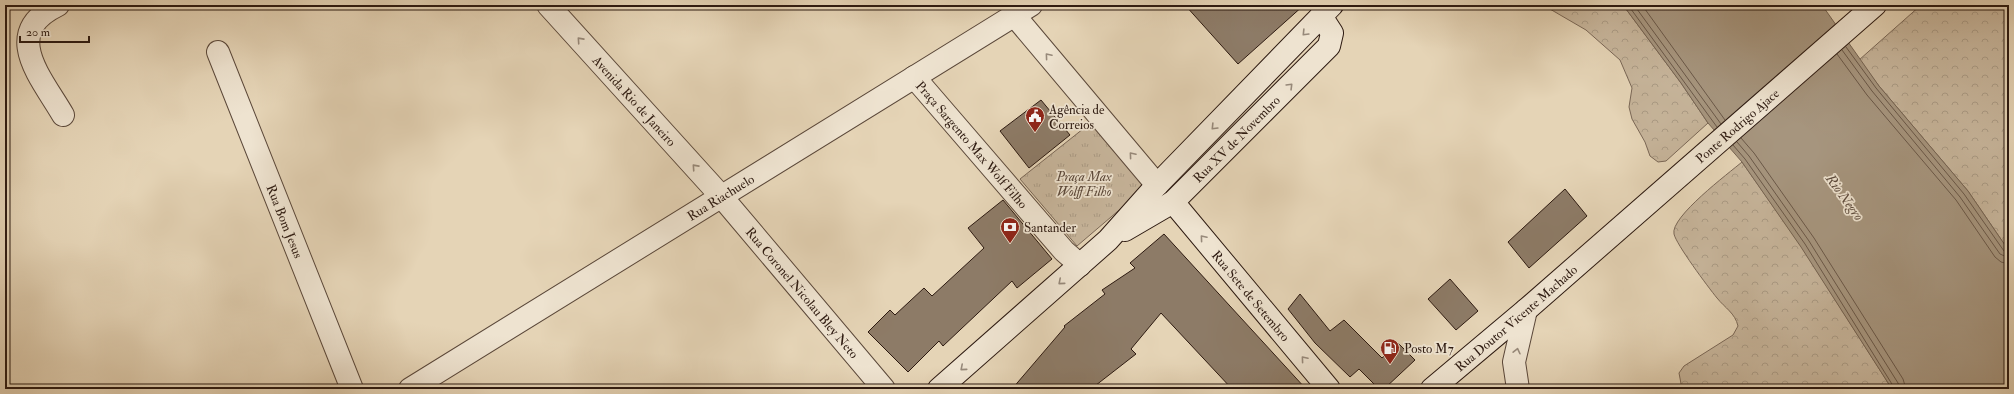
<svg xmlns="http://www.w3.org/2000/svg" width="2014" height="394" font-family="'IM FELL Double Pica',serif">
<defs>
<pattern id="forest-crowns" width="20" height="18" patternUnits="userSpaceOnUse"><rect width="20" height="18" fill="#c6b49a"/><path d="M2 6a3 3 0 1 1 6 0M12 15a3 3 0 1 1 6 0" fill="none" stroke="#aa9a84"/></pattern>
<pattern id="park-tufts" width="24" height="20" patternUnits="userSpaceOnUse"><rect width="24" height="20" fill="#c6b49a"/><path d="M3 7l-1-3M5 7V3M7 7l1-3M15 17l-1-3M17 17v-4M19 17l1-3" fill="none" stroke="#aa9a84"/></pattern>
</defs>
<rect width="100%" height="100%" fill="#e5d4b6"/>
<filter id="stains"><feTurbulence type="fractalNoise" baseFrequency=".005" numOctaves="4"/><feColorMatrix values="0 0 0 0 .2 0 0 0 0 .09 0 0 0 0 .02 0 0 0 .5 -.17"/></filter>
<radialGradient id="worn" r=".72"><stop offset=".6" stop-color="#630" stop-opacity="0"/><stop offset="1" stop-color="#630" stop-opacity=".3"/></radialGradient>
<path fill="url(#forest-crowns)" stroke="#7a6756" d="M 1543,5 L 1623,5 L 1681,83 L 1708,123 L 1666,161 L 1658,162 L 1650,156 L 1645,142 L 1632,119 L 1629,107 L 1632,88 L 1620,60 L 1586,30 Z
M 1921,5 L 2009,5 L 2009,251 L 1968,191 L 1879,86 L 1859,60 Z
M 1742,162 L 1801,246 L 1892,389 L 1682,389 L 1679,373 L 1684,366 L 1733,335 L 1738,326 C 1735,313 1725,308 1717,298 C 1708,287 1676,244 1674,234 C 1670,217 1729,173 1742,162 Z"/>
<path fill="url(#park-tufts)" stroke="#7a6756" d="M 1093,121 L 1145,188 L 1077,246 L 1020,179 Z"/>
<path fill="#a6957e" stroke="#766452" d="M 1623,5 L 1822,5 L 1879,86 L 1968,191 L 2009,251 L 2009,389 L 1892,389 L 1801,247 L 1742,162 L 1708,123 L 1681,83 Z"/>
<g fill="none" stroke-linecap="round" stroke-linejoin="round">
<path stroke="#6a5848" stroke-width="1" d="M 1628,5 L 1717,127
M 1634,5 L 1721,124
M 1642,5 L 1725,120
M 1846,47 L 1876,88 L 1964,194 L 2004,251 L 2009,253
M 1842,50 L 1872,91 L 1960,197 L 2000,254 L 2009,258
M 1837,54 L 1867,95 L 1956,200 L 1995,257 L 2001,262 L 2009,264
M 1741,138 L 1754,153 L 1814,238 L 1903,379 L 1906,389
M 1737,142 L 1749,156 L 1809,241 L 1898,383 L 1900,389
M 1733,145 L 1745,159 L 1805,244 L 1895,389"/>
</g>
<path fill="#8d7b67" stroke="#2d1a11" d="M 1185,5 L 1304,5 L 1238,64 Z
M 1041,100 L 1070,135 L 1029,168 L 1000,131 Z
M 1565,189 L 1587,216 L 1529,268 L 1508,242 Z
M 1003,200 L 1052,259 L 1017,288 L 1012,281 L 943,346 L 939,341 L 908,372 L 868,332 L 890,310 L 895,315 L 924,288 L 932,296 L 984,248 L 968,228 Z
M 1164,234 L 1306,389 L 1232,389 L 1161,313 L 1131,349 L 1136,354 L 1091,389 L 1012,389 L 1065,327 L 1064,326 L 1105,294 L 1102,290 L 1135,268 L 1130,263 Z
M 1450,279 L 1478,311 L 1456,330 L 1428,299 Z
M 1300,294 L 1330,331 L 1344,320 L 1382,358 L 1398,343 L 1415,360 L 1384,389 L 1379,389 L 1359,369 L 1350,377 L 1315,343 L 1288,309 Z"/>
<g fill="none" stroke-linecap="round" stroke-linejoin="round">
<g stroke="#5b483a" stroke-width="24">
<g id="minor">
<path d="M 58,5 C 0,33 41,77 63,115"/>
<path id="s1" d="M 548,5 L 721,196 L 884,389"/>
<path d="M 1014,15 L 1157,185"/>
<path id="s2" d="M 218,52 L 352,389"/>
<path id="s3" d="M 914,77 L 1064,251 L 1080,265"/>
<path id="s4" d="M 410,389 L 1031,5"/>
<path d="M 1518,389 L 1514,362 L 1526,310"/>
</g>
</g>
<g stroke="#2d1a11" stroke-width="24">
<g id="secondary">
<path id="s5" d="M 1173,202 L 1329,389"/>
<path id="s6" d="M 1125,230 L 1173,202 L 1329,46 L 1332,33 L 1321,16"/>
<path d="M 939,389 L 1108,240 L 1157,185 L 1332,5"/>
<path id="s7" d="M 1432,389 L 1526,310 L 1875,5"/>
</g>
</g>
<use href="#minor" stroke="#eee3d0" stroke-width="22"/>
<use href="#secondary" stroke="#eee3d0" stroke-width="22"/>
</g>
<defs><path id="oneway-chevron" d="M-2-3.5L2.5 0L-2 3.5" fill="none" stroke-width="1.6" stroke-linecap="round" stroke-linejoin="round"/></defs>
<g stroke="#97897a">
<use href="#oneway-chevron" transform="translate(1305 33) rotate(134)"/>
<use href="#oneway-chevron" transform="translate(580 40) rotate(-132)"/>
<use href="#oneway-chevron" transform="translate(1048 56) rotate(-130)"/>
<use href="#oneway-chevron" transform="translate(1290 86) rotate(-45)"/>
<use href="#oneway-chevron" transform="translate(1214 127) rotate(134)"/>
<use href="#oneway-chevron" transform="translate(1132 155) rotate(-130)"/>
<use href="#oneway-chevron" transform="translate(695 167) rotate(-132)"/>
<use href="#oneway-chevron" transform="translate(1203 238) rotate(-130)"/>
<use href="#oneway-chevron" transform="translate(1061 282) rotate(139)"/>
<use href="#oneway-chevron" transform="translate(1517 351) rotate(-77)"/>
<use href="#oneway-chevron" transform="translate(1304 359) rotate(-130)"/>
<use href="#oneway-chevron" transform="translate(963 368) rotate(139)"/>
</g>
<defs>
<g id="civic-pin" transform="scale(1)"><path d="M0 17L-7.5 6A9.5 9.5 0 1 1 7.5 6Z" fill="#8f2418" stroke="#eee3d0"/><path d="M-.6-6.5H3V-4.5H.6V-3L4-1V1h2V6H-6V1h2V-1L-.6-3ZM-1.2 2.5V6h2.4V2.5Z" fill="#fff"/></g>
<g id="bank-pin" transform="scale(1)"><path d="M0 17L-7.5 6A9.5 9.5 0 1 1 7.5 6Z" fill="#8f2418" stroke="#eee3d0"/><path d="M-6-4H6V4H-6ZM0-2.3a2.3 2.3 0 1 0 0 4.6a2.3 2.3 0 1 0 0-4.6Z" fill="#fff"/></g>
<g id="fuel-pin" transform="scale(1)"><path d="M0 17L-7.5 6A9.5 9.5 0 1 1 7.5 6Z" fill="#8f2418" stroke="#eee3d0"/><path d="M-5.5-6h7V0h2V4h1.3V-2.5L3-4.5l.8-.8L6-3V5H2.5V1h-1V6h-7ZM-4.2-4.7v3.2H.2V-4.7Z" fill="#fff"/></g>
</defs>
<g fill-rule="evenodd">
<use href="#civic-pin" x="1035" y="116"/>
<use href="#bank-pin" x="1010" y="227"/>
<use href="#fuel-pin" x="1390" y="348"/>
</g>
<g text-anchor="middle" stroke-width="3.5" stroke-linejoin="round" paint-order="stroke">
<g font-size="13" fill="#2d1a11" stroke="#eee3d0">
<text dy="5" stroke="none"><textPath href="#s1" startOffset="129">Avenida Rio de Janeiro</textPath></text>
<text dy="5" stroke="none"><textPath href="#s7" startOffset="403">Ponte Rodrigo Ajace</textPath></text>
<text dy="5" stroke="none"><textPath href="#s6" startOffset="145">Rua XV de Novembro</textPath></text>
<text dy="5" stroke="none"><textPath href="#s3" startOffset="89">Praça Sargento Max Wolf Filho</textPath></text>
<text dy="5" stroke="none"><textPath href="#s4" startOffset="365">Rua Riachuelo</textPath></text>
<text dy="5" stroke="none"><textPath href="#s2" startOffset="182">Rua Bom Jesus</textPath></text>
<text dy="5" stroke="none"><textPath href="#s1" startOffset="384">Rua Coronel Nicolau Bley Neto</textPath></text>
<text dy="5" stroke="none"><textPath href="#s5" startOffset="122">Rua Sete de Setembro</textPath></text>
<text dy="5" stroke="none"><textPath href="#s7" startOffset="110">Rua Doutor Vicente Machado</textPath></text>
</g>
<g font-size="13" fill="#2d1a11" stroke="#eee3d0" text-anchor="start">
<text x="1049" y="114">Agência de<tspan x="1049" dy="15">Correios</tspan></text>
<text x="1024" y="232">Santander</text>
<text x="1404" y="353">Posto M7</text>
</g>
<g font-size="13" font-style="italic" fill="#5b483a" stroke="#eee3d0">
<text x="1084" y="181">Praça Max<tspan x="1084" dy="15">Wolff Filho</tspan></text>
</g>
<g font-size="14" font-style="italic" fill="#5d4b3d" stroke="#eee3d0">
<text transform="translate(1845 197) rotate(54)" y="5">Rio Negro</text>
</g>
</g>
<rect width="2014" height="394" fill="none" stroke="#e5d4b6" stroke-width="20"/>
<rect x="6" y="6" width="2002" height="382" fill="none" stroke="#2d1a11" stroke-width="2"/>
<rect x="10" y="10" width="1994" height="374" fill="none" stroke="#2d1a11"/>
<path d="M20 36v6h69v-6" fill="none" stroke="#2d1a11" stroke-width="2"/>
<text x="26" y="36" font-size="12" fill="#2d1a11" stroke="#eee3d0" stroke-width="3" paint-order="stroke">20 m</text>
<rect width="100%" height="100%" filter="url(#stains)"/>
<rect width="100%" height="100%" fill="url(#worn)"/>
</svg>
